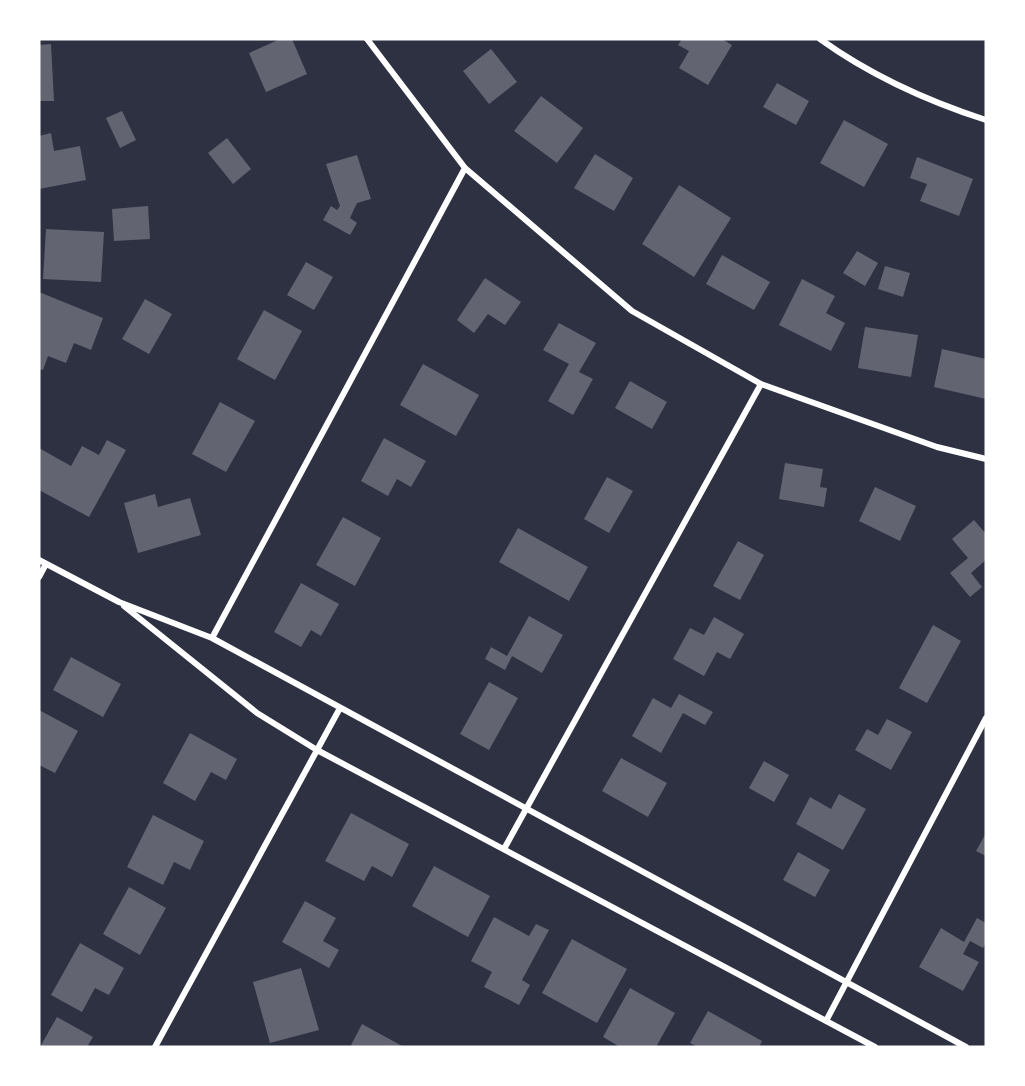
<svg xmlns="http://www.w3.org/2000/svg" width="1025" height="1086" font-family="Montserrat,sans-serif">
<rect width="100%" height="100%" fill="#2d3142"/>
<path fill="#626471" d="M 280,39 L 292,39 L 307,74 L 266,92 L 249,53 Z
M 682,39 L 722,39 L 732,45 L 708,85 L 679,68 L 689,51 L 678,45 Z
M 51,44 L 54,101 L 39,101 L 39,45 Z
M 491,49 L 517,82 L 489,104 L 463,71 Z
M 777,83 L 809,101 L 796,125 L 763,107 Z
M 541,96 L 583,128 L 557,163 L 514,131 Z
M 122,111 L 136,140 L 120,148 L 106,118 Z
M 844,120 L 888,144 L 864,187 L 820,163 Z
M 51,133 L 54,151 L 80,146 L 86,180 L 39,189 L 39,136 Z
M 227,138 L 251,169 L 233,184 L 208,153 Z
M 595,154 L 633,178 L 614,211 L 574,188 Z
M 357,155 L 371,199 L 357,203 L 350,218 L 357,223 L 350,235 L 323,220 L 331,206 L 337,210 L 340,206 L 326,164 Z
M 917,157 L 973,179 L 959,216 L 920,201 L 927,184 L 910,178 Z
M 679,185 L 731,218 L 694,277 L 642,244 Z
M 148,206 L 150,239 L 114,241 L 112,209 Z
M 46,229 L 104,232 L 101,282 L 43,279 Z
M 857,251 L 878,263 L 865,286 L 843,273 Z
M 722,255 L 770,282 L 754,310 L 706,284 Z
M 306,262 L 333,277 L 314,310 L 287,295 Z
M 885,266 L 910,273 L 903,297 L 878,289 Z
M 485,278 L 521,302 L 505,325 L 488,314 L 474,333 L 457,320 Z
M 802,279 L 835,296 L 826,313 L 845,323 L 831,351 L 779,325 Z
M 39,292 L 103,318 L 91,350 L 74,343 L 66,363 L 48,356 L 43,370 L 39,369 Z
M 145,299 L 172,314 L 149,354 L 122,339 Z
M 264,310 L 302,331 L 275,380 L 237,359 Z
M 559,323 L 596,343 L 579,372 L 593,379 L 573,415 L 548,401 L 569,364 L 543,350 Z
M 865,327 L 918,335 L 911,377 L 858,368 Z
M 942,349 L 986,359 L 986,399 L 934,387 Z
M 423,364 L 479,395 L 456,436 L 400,405 Z
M 630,381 L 667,402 L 652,429 L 615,408 Z
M 220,402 L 255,421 L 226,472 L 192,454 Z
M 384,438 L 426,461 L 411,487 L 397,479 L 388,496 L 361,481 Z
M 107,440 L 126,450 L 89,517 L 39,490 L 39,448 L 71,466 L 82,446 L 99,455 Z
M 785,463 L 823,469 L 820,487 L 827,488 L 824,507 L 779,499 Z
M 607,477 L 633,491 L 609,533 L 584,519 Z
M 875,487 L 916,506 L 900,541 L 859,521 Z
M 155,494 L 158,507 L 190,498 L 201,535 L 138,553 L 124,503 Z
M 343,517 L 381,538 L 355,586 L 316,565 Z
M 974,520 L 986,534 L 986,560 L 971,573 L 982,587 L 970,597 L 950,573 L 968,558 L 952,539 Z
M 518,528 L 588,567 L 569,601 L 499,562 Z
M 738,541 L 764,555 L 740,600 L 713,586 Z
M 301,583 L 339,604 L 321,636 L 311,630 L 301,647 L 274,632 Z
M 529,616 L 563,635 L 542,673 L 512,656 L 505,670 L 485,659 L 491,647 L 507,656 Z
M 714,617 L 744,634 L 730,659 L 717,652 L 704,676 L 673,659 L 690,628 L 704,635 Z
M 933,625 L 961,641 L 927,703 L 899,688 Z
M 71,657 L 121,684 L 103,717 L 53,690 Z
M 489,682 L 518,698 L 489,750 L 460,734 Z
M 679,694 L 713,712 L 705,725 L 683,713 L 661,753 L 632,736 L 653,698 L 671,708 Z
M 39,710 L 78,731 L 55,773 L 39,765 Z
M 887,719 L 912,732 L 891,770 L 855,750 L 867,729 L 878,735 Z
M 190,733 L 237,759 L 226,780 L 211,772 L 195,801 L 163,783 Z
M 621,758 L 667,783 L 648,817 L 602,791 Z
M 764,761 L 789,775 L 774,802 L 749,788 Z
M 839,794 L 866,809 L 843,850 L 796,824 L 810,797 L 831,809 Z
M 351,813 L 409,844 L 392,877 L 372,866 L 364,881 L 325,861 Z
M 153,815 L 204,841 L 190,870 L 174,862 L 163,885 L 127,867 Z
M 986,833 L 986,856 L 976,851 Z
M 798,852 L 830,870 L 815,897 L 783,880 Z
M 434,866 L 490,896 L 468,937 L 412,906 Z
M 129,887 L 166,908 L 140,955 L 103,934 Z
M 305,901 L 336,918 L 323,941 L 339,950 L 329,968 L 282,942 Z
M 494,917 L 529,936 L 536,924 L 549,930 L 522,980 L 530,985 L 519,1005 L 484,987 L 492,972 L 471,961 Z
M 977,918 L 986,923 L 986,943 L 983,948 L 970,941 L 963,954 L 979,962 L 963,991 L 919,967 L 941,928 L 964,942 Z
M 572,939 L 627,969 L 597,1023 L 542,993 Z
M 80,943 L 124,968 L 109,995 L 95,988 L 82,1012 L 51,995 Z
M 301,968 L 319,1030 L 270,1043 L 253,982 Z
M 630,988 L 675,1013 L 656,1047 L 620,1047 L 603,1037 Z
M 708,1011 L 762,1041 L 759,1047 L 698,1047 L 690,1043 Z
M 57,1017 L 93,1037 L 87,1047 L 40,1047 Z
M 362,1024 L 404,1047 L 350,1047 Z"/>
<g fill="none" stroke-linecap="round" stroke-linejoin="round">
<path stroke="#fff" stroke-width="6" d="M 367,39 L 465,168 L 632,311 L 761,384 L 937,447 L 986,459
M 820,39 C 870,75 927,101 986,120
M 39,560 L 119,602 L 212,638 L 966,1047
M 39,577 L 46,564
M 124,606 L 257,713 L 317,750 L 875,1047
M 212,638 L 465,168
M 504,849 L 761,384
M 826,1021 L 986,718
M 155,1047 L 340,708"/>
</g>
<rect width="1025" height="1086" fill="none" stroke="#ffffff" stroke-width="81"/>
</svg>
